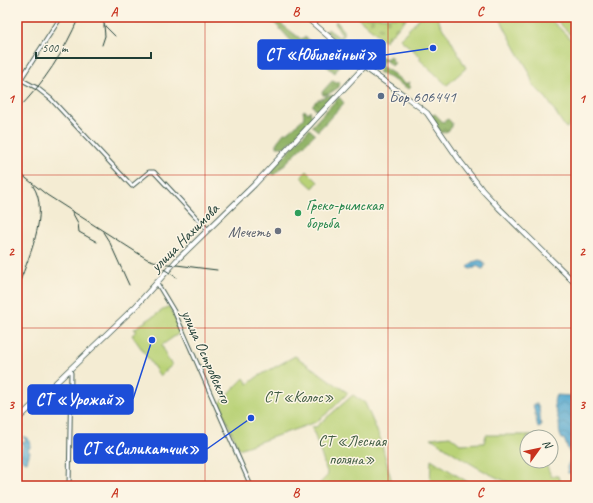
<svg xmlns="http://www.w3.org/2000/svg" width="593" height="503" font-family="Caveat,sans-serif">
<defs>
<pattern id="grass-tufts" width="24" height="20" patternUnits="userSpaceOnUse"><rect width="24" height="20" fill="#b9d277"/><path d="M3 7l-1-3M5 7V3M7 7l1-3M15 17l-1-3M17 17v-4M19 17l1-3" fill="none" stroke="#9fb568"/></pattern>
<pattern id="forest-crowns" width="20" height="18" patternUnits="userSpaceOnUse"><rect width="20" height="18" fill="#92b468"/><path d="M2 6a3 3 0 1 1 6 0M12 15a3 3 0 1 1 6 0" fill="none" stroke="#779456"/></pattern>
<pattern id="cemetery-stones" width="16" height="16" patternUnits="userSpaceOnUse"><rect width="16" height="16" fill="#b9d277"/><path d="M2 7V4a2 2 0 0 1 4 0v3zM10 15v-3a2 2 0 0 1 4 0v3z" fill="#9fb568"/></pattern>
<pattern id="water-waves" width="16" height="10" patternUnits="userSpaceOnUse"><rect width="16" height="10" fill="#54a8cf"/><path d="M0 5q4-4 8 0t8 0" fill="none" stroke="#458aa9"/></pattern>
</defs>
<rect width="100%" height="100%" fill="#fcf5e5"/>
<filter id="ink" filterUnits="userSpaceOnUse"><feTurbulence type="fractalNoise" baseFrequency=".025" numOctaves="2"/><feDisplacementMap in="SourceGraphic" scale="8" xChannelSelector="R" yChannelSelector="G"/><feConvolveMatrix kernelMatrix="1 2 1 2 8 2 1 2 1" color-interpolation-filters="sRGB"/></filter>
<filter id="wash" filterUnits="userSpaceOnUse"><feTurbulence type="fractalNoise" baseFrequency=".012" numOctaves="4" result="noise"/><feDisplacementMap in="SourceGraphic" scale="16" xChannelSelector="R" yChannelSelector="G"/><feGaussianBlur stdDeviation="0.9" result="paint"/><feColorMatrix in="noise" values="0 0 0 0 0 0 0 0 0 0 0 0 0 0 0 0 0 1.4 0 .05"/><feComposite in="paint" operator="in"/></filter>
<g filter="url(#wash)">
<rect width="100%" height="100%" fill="#f4ecd3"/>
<path fill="url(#grass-tufts)" stroke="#6c8856" d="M 431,459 L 474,486 L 430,486 Z"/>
<path fill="url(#forest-crowns)" stroke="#58784e" d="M 272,17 L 301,39 L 305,37 L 336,62 L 339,66 L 335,73 L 318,59 L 308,54 L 293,43 L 270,18 Z
M 336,21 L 342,28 L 344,34 L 339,41 L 336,41 L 326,32 L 328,29 L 339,37 L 342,35 L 335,23 Z
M 380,55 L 386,59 L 390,56 L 392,58 L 391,60 L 395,63 L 392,66 L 385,60 L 383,61 L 381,66 L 394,74 L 405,84 L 410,82 L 409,85 L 411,87 L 409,89 L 392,79 L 378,72 L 380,69 L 376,65 L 372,66 L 373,62 Z
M 332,81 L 336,82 L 339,81 L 340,83 L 339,87 L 327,95 L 323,95 L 322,92 Z
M 328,96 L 334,96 L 320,111 L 316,110 L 313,106 L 313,104 L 316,101 Z
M 339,97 L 344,103 L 318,131 L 312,126 Z
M 304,110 L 308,113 L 310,110 L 311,115 L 313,119 L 311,120 L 310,123 L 303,131 L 300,130 L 297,133 L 298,135 L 285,147 L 277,147 L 277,142 L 284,133 C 292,131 296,124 303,119 L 304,115 L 303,112 Z
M 435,114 L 443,122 L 448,119 L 452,123 L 452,127 L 448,131 L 441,133 L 430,116 Z
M 309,129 L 315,134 L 274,175 L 271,173 L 273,168 Z"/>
<path fill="url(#cemetery-stones)" stroke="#6c8856" d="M 357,17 L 408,17 L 385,41 Z"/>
<path fill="#b9d277" stroke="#6c8856" d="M 420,17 L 437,17 L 444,31 L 447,33 L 466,68 L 447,85 L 419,59 L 421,57 L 400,39 Z
M 499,17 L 548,17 L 576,44 L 576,86 L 574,90 L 576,116 L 567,128 L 565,127 L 547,99 L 533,85 L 528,69 L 517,51 Z
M 553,17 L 576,17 L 576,40 Z
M 307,171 L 318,182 L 313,188 L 301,177 Z
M 169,306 L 181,332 L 162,345 L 167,358 L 172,365 L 160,376 L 132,335 L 137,331 L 134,329 Z
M 295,356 L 348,393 L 330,411 L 316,422 L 239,449 L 219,403 L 244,378 L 248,384 L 257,377 Z
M 353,395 L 365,403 L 380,438 L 393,486 L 317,486 L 328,475 L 312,427 L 316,427 Z
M 486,435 L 534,435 L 536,437 L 527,437 L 527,461 L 545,461 L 551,476 L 558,476 L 561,486 C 548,486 534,488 521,486 C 493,480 455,454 431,438 L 450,436 L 460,444 L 484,443 Z"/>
<path fill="url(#water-waves)" stroke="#3a7282" d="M 479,260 L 483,261 L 485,265 L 484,268 L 482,269 L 477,266 L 475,268 L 470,269 L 468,267 L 473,262 Z
M 556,395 L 572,396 L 571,406 L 575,444 L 575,474 L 568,473 L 567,467 L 571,457 L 564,439 L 562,439 C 558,431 560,431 559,423 C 558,414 551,404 556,395 Z
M 533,404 L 537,404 L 539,407 L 541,427 L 538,428 Z
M 25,436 L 30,441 L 31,446 L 28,450 L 30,452 L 27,462 L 23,461 L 20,457 L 23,445 L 20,442 L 21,441 L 24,442 L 26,441 L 24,438 Z"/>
</g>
<g filter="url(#ink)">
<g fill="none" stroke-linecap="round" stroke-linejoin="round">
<g stroke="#3f574c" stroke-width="5">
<path id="minor" d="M 20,79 L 37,88 L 51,99 L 132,186 L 149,172 L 154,172 L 208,230
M 17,85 L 61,17
M 157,283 L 175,313 L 251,486
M 69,486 L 71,373 L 70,370"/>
</g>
<g stroke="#3f574c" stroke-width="6">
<path id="major" d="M 306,17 L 364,67 L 405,96 L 427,113 L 460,161 L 483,191 L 499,208 L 576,284
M 17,420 L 135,307 L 177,260 L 254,185 L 364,67"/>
</g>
<use href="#minor" stroke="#fff" stroke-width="3"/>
<use href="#major" stroke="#fff" stroke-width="4.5"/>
<path stroke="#1f3d34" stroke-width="1" d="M 101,17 L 105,26 L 115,36
M 102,45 L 105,36 L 104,25
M 17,110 C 44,83 64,52 79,17
M 17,171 L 47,195 L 147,259 L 160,263 L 217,270
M 72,212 L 78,223 L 79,232 L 97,242
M 103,232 L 110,243 L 129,285
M 156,264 L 176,277
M 17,289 C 27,261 51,212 33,186"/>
</g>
</g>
<path fill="none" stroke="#c8321e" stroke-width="1" stroke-opacity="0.55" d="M 205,17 L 205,486M 388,17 L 388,486M 17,175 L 576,175M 17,328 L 576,328"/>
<circle fill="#5c6f8a" stroke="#fcf5e5" stroke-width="1.5" cx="381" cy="96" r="4"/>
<circle fill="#2e9e5b" stroke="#fcf5e5" stroke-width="1.5" cx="298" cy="213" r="4"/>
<circle fill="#6b7280" stroke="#fcf5e5" stroke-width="1.5" cx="278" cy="231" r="4"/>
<g text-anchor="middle" stroke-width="3" stroke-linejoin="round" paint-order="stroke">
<g font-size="16" fill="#4e5e75" stroke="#fcf5e5" text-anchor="start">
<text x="389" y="102">Бор 606441</text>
</g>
<g font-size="16" fill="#27864d" stroke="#fcf5e5" text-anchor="start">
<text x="306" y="210">Греко-римская<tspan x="306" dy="18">борьба</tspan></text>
</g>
<g font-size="16" fill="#5b616d" stroke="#fcf5e5" text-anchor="end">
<text x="270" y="237">Мечеть</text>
</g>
<g font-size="16" fill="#1f3d34" stroke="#fcf5e5">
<text transform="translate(184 237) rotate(-45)" y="6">улица Нахимова</text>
<text transform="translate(207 356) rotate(66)" y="6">улица Островского</text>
</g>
<g font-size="16" fill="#3e5b41" stroke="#fcf5e5">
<text x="299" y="402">СТ «Колос»</text>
<text x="352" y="446">СТ «Лесная<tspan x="352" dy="18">поляна»</tspan></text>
</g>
</g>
<path fill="none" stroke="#1d4ed8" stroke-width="1.5" d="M433 48L385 55M152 340L133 399M251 418L207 449"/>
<g fill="#1d4ed8" stroke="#fcf5e5" stroke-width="1.5">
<circle cx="433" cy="48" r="4"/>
<circle cx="152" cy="340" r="4"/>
<circle cx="251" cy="418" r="4"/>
</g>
<g fill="#1d4ed8" stroke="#1d4ed8" stroke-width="1.5">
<rect x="258" y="40" width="127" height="29" rx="4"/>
<rect x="28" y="385" width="105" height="29" rx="4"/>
<rect x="74" y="434" width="133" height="29" rx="4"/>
</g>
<g font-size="17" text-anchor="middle" font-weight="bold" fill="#fff">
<text x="321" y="60">СТ «Юбилейный»</text>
<text x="80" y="405">СТ «Урожай»</text>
<text x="141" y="454">СТ «Силикатчик»</text>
</g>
<rect width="593" height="503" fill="none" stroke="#fcf5e5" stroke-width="44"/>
<g transform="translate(539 449) rotate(57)"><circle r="19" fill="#fcf5e5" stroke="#a4ab9e"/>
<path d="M0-3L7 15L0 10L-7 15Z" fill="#c8321e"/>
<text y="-6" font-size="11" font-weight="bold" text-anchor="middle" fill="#1f3d34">N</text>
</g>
<path d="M36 52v6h115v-6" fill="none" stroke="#1f3d34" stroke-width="2"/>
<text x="42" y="52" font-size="12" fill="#1f3d34" stroke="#fcf5e5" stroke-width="3" paint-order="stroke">500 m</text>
<rect x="22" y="22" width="549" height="459" fill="none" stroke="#c8321e" stroke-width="1.5"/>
<g font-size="13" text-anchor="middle" font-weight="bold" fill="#c8321e">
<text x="114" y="16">A</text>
<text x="296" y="16">B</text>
<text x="480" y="16">C</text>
<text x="11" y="103">1</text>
<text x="582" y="103">1</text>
<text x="11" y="256">2</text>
<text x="582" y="256">2</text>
<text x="11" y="409">3</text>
<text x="582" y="409">3</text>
<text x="114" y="497">A</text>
<text x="296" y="497">B</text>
<text x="480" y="497">C</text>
</g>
</svg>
